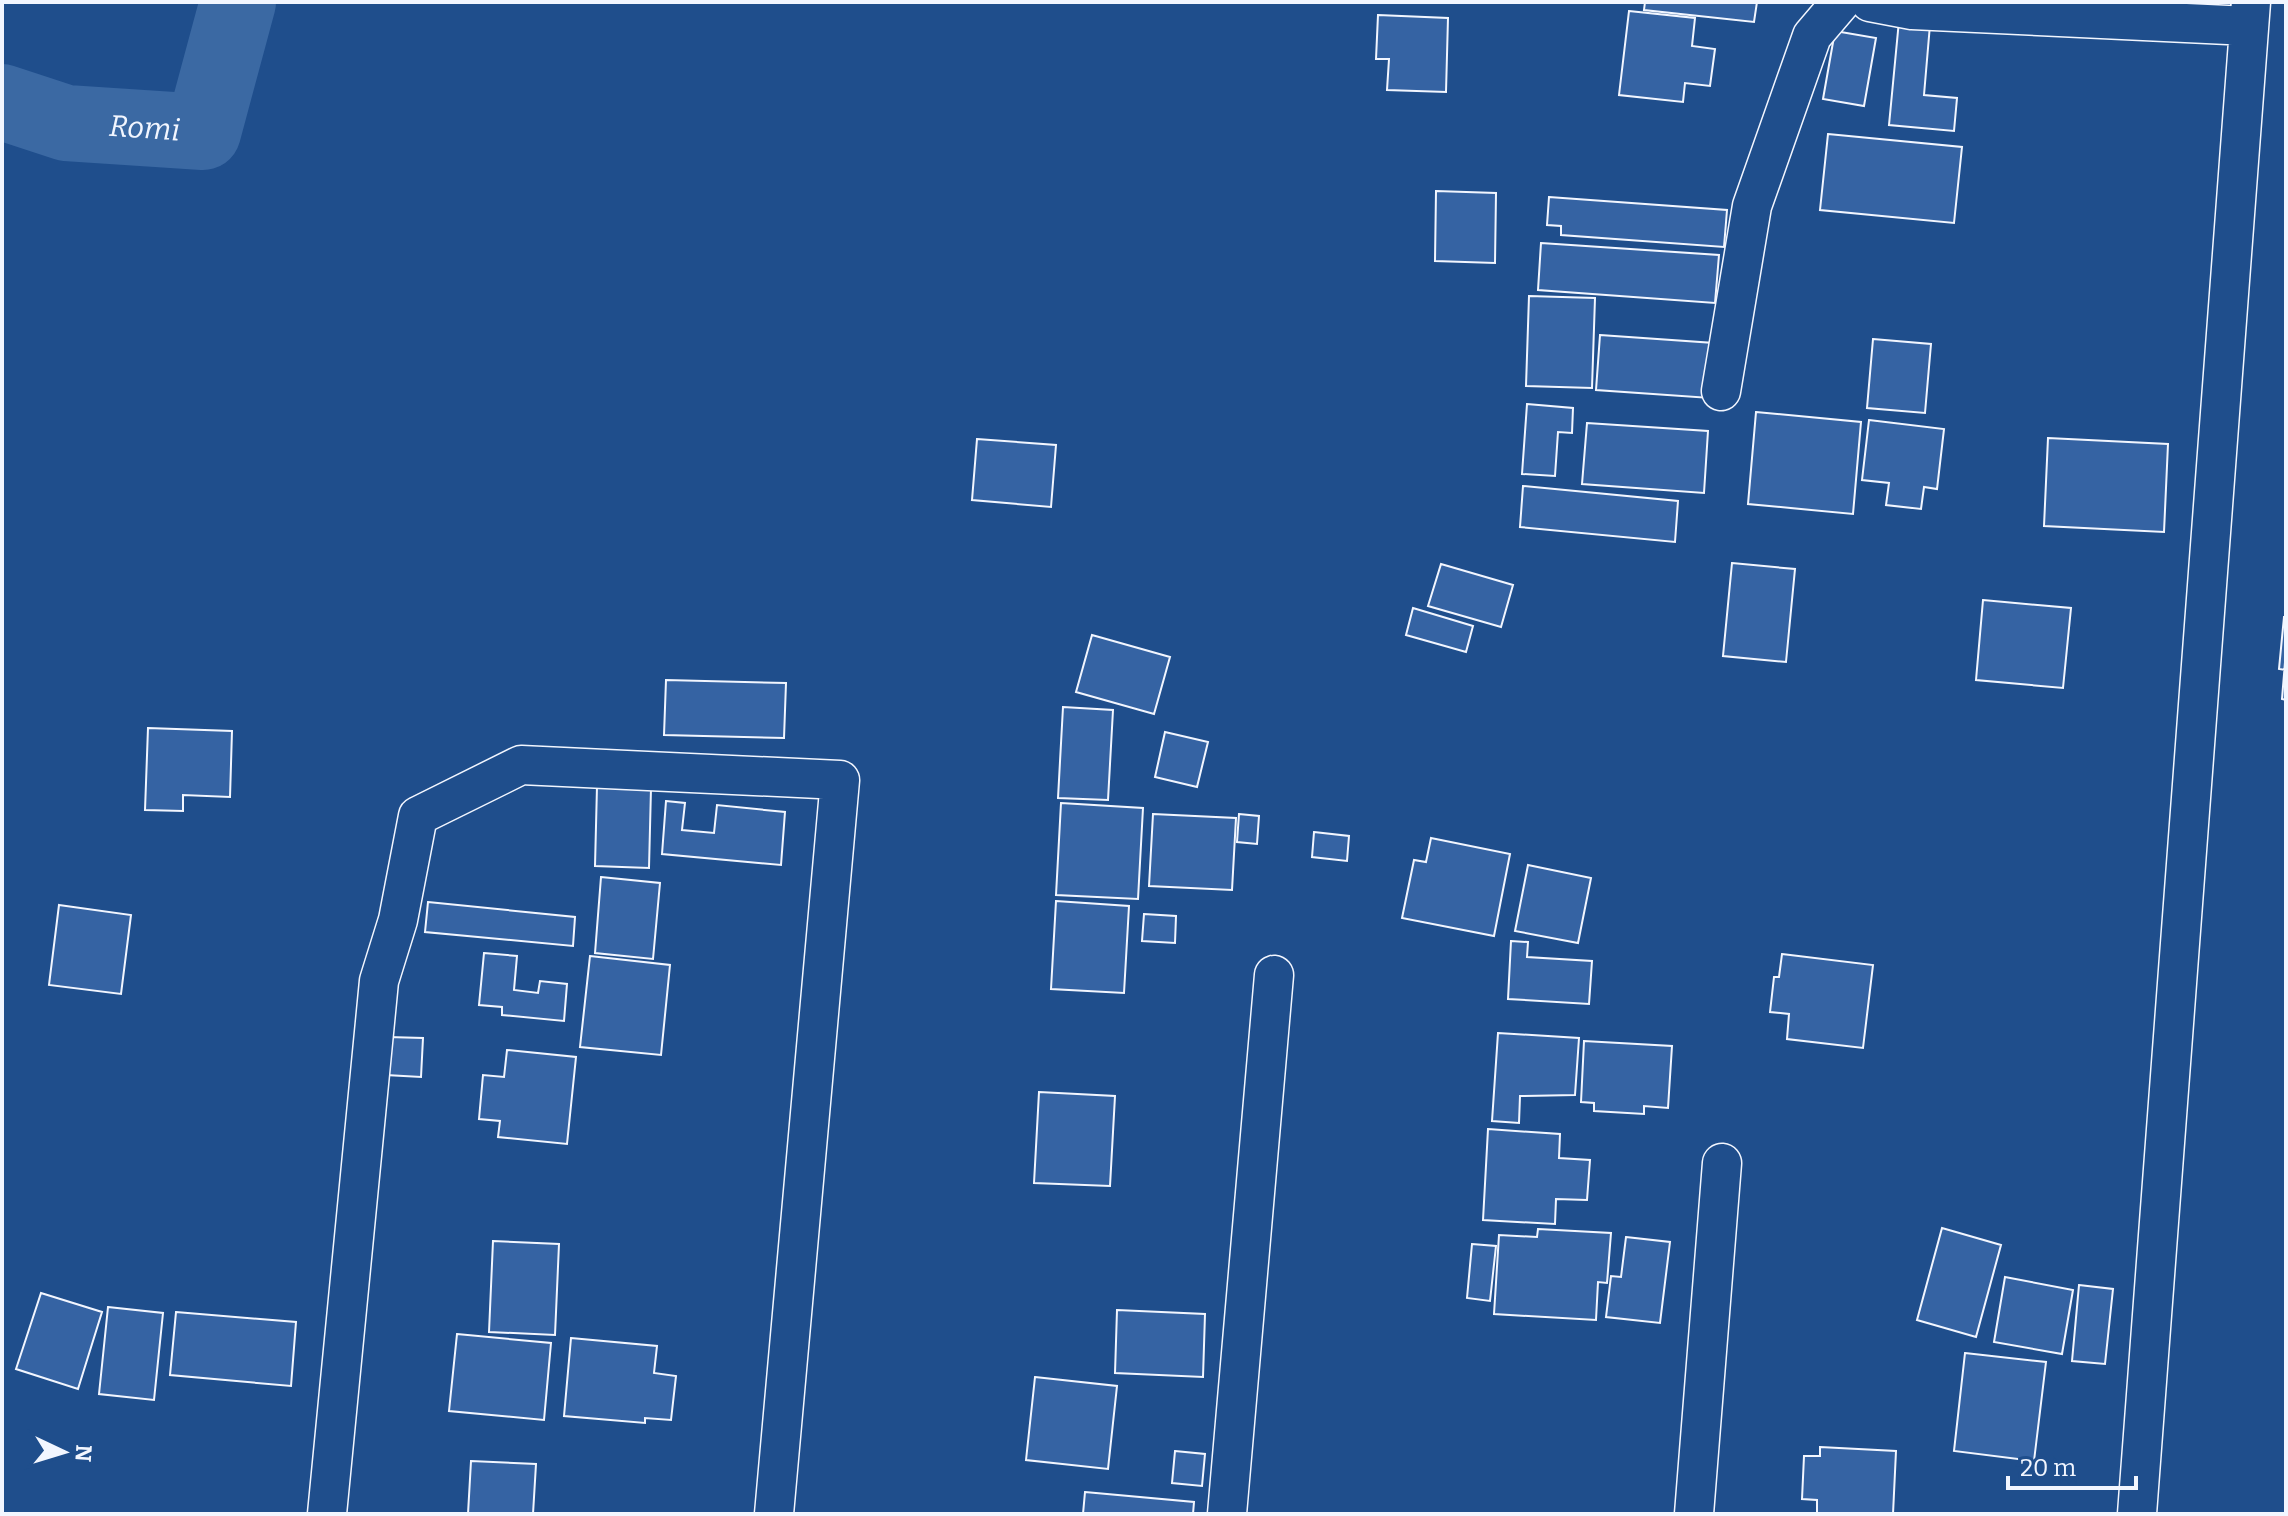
<svg xmlns="http://www.w3.org/2000/svg" width="2288" height="1516" font-family="Bitter,serif">
<rect width="100%" height="100%" fill="#1f4e8c"/>
<g fill="none" stroke-linecap="round" stroke-linejoin="round">
<path stroke="#3b69a3" stroke-width="76" id="s1" d="M 2,102 L 66,123 L 203,132 L 238,2"/>
</g>
<path fill="#3563a3" stroke="#f2f6ff" stroke-width="2" d="M 1645,2 L 1757,2 L 1754,22 L 1644,10 Z
M 1900,10 L 1931,13 L 1924,95 L 1957,98 L 1954,131 L 1889,125 Z
M 1629,11 L 1695,18 L 1692,46 L 1715,49 L 1710,86 L 1685,83 L 1683,102 L 1619,95 Z
M 1378,15 L 1448,18 L 1446,92 L 1387,90 L 1389,59 L 1376,59 Z
M 1835,31 L 1876,38 L 1864,106 L 1823,99 Z
M 1828,134 L 1962,147 L 1954,223 L 1820,210 Z
M 1436,191 L 1496,193 L 1495,263 L 1435,261 Z
M 1549,197 L 1727,210 L 1724,247 L 1561,235 L 1561,226 L 1547,225 Z
M 1541,243 L 1719,255 L 1715,303 L 1538,290 Z
M 1529,296 L 1595,298 L 1592,388 L 1526,386 Z
M 1600,335 L 1714,343 L 1710,398 L 1596,390 Z
M 1873,339 L 1931,344 L 1925,413 L 1867,408 Z
M 1527,404 L 1573,408 L 1572,433 L 1558,432 L 1555,476 L 1522,474 Z
M 1756,412 L 1861,422 L 1853,514 L 1748,504 Z
M 1869,420 L 1944,429 L 1937,489 L 1924,487 L 1921,509 L 1886,505 L 1889,483 L 1862,480 Z
M 1587,423 L 1708,431 L 1704,493 L 1582,484 Z
M 2048,438 L 2168,444 L 2164,532 L 2044,526 Z
M 977,439 L 1056,445 L 1051,507 L 972,500 Z
M 1523,486 L 1678,501 L 1675,542 L 1520,527 Z
M 1732,563 L 1795,569 L 1786,662 L 1723,656 Z
M 1441,564 L 1513,585 L 1501,627 L 1428,606 Z
M 1983,600 L 2071,608 L 2063,688 L 1976,680 Z
M 1413,608 L 1473,626 L 1466,652 L 1406,635 Z
M 2284,617 L 2286,617 L 2286,670 L 2279,669 Z
M 1092,635 L 1170,657 L 1154,714 L 1076,692 Z
M 2286,650 L 2286,700 L 2282,699 Z
M 666,680 L 786,683 L 784,738 L 664,735 Z
M 1063,707 L 1113,710 L 1108,800 L 1058,798 Z
M 148,728 L 232,731 L 230,797 L 183,795 L 183,811 L 145,810 Z
M 1165,732 L 1208,742 L 1197,787 L 1155,777 Z
M 597,786 L 651,788 L 649,868 L 595,866 Z
M 666,801 L 685,803 L 682,830 L 714,833 L 717,805 L 785,812 L 781,865 L 662,854 Z
M 1061,803 L 1143,808 L 1138,899 L 1056,895 Z
M 1153,814 L 1236,818 L 1232,890 L 1149,886 Z
M 1239,814 L 1259,816 L 1257,844 L 1237,842 Z
M 1314,832 L 1349,836 L 1347,861 L 1312,857 Z
M 1431,838 L 1510,854 L 1494,936 L 1402,918 L 1414,860 L 1426,862 Z
M 1528,865 L 1591,878 L 1578,943 L 1515,931 Z
M 601,877 L 660,883 L 653,959 L 595,953 Z
M 1056,901 L 1129,906 L 1124,993 L 1051,989 Z
M 428,902 L 575,917 L 573,946 L 425,932 Z
M 59,905 L 131,915 L 121,994 L 49,985 Z
M 1144,914 L 1176,916 L 1175,943 L 1142,941 Z
M 1511,941 L 1528,942 L 1527,957 L 1592,961 L 1589,1004 L 1508,999 Z
M 484,953 L 517,956 L 514,990 L 538,993 L 540,981 L 567,984 L 564,1021 L 502,1015 L 502,1007 L 479,1005 Z
M 1782,954 L 1873,965 L 1863,1048 L 1787,1039 L 1789,1014 L 1770,1012 L 1774,977 L 1779,977 Z
M 590,956 L 670,965 L 661,1055 L 580,1047 Z
M 1498,1033 L 1579,1038 L 1575,1095 L 1520,1096 L 1519,1123 L 1492,1121 Z
M 388,1037 L 423,1038 L 421,1077 L 386,1075 Z
M 1584,1041 L 1672,1046 L 1668,1108 L 1644,1106 L 1644,1114 L 1594,1111 L 1594,1103 L 1581,1102 Z
M 507,1050 L 576,1057 L 567,1144 L 498,1137 L 500,1121 L 479,1119 L 483,1075 L 504,1077 Z
M 1039,1092 L 1115,1096 L 1110,1186 L 1034,1183 Z
M 1488,1129 L 1560,1134 L 1559,1158 L 1590,1160 L 1587,1200 L 1556,1199 L 1555,1224 L 1483,1220 Z
M 1942,1228 L 2001,1245 L 1976,1337 L 1917,1320 Z
M 1538,1229 L 1611,1233 L 1607,1283 L 1598,1282 L 1596,1320 L 1494,1314 L 1499,1235 L 1537,1237 Z
M 1626,1237 L 1670,1242 L 1660,1323 L 1606,1317 L 1611,1276 L 1621,1277 Z
M 493,1241 L 559,1244 L 555,1335 L 489,1332 Z
M 1472,1244 L 1496,1246 L 1490,1301 L 1467,1298 Z
M 2005,1277 L 2073,1290 L 2062,1354 L 1994,1342 Z
M 2079,1285 L 2113,1289 L 2105,1364 L 2072,1361 Z
M 41,1293 L 102,1312 L 78,1389 L 16,1369 Z
M 108,1307 L 163,1313 L 154,1400 L 99,1394 Z
M 1117,1310 L 1205,1314 L 1203,1377 L 1115,1373 Z
M 176,1312 L 296,1322 L 291,1386 L 170,1375 Z
M 457,1334 L 551,1343 L 544,1420 L 449,1411 Z
M 571,1338 L 657,1346 L 654,1373 L 676,1376 L 671,1420 L 645,1418 L 645,1423 L 564,1416 Z
M 1965,1353 L 2046,1362 L 2034,1461 L 1954,1451 Z
M 1035,1377 L 1117,1386 L 1108,1469 L 1026,1460 Z
M 1820,1447 L 1896,1451 L 1893,1514 L 1817,1514 L 1817,1500 L 1802,1499 L 1804,1456 L 1820,1456 Z
M 1175,1451 L 1205,1454 L 1202,1486 L 1172,1483 Z
M 471,1461 L 536,1464 L 533,1514 L 468,1514 Z
M 1085,1492 L 1194,1502 L 1193,1514 L 1083,1514 Z"/>
<g fill="none" stroke-linecap="round" stroke-linejoin="round">
<g stroke="#f2f6ff" stroke-width="41">
<path id="street" d="M 1870,2 L 1912,10 L 2249,26
M 1721,391 L 1752,206 L 1812,36 L 1841,2
M 327,1514 L 379,981 L 398,920 L 418,816 L 521,765 L 840,780 L 774,1514
M 1227,1514 L 1274,975
M 1694,1514 L 1722,1163
M 2137,1514 L 2251,2"/>
</g>
<use href="#street" stroke="#1f4e8c" stroke-width="38"/>
</g>
<g text-anchor="middle" stroke-width="6" stroke-linejoin="round" paint-order="stroke">
<g font-size="30" font-style="italic" fill="#f2f6ff" stroke="#1f4e8c">
<text dy="10" stroke="none"><textPath href="#s1" startOffset="146">Romi</textPath></text>
</g>
</g>
<rect width="2288" height="1516" fill="none" stroke="#f2f6ff" stroke-width="8"/>
<g transform="translate(64 1452) rotate(94)" stroke="#1f4e8c" stroke-width="6" paint-order="stroke">
<path d="M0-6L14 30L0 20L-14 30Z" fill="#f2f6ff"/>
<text y="-12" font-size="22" font-weight="bold" text-anchor="middle" fill="#f2f6ff">N</text>
</g>
<path d="M2008 1476v12h128v-12" fill="none" stroke="#f2f6ff" stroke-width="4"/>
<text x="2020" y="1476" font-size="24" fill="#f2f6ff" stroke="#1f4e8c" stroke-width="6" paint-order="stroke">20 m</text>
</svg>
